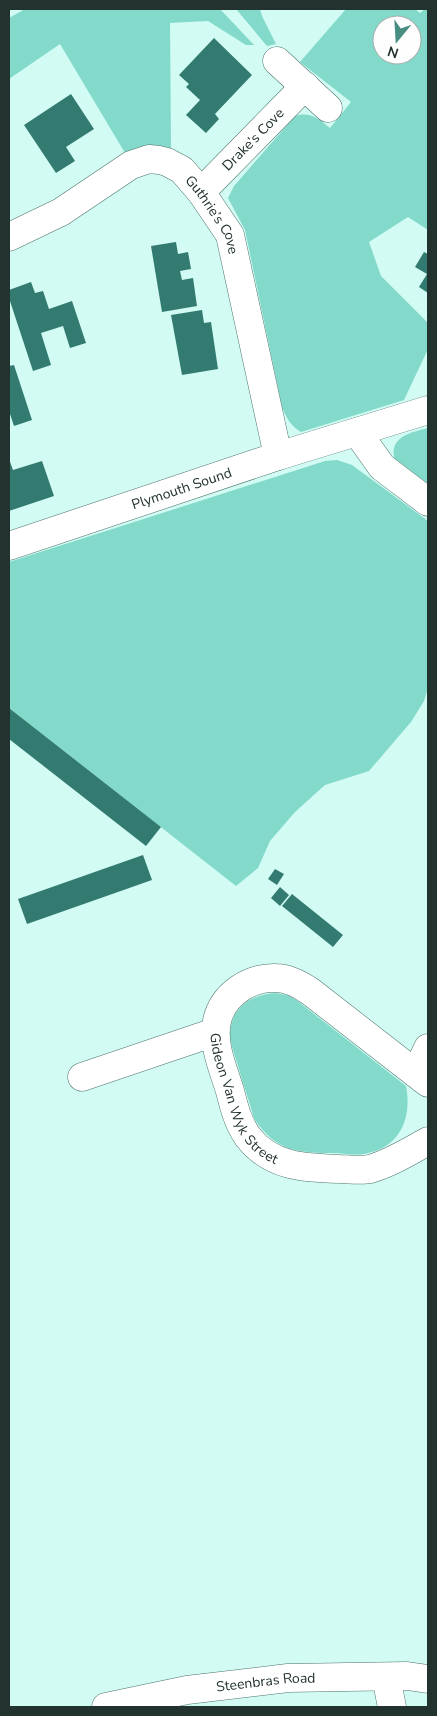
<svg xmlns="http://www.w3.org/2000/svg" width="437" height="1716" font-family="'Nunito Sans',sans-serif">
<rect width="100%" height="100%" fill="#d1fbf3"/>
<path fill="#83dacb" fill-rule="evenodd" d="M 25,9 L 220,9 L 254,45 L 246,45 L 208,21 L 170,23 L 171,149 L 125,153 L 60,44 L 9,79 L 9,18 Z
M 236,9 L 260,9 L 262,16 L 276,44 L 267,46 Z
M 346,9 L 415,9 L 420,13 L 425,9 L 428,9 L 428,230 L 408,217 L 369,242 L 381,276 L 428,323 L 428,349 L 404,400 L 301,432 C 290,425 287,419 282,407 L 245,230 L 228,198 L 234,186 L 295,116 C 310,111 319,119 330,128 L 351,102 L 300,62 ZM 382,25 L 412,25 L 412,55 L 382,55 Z
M 428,428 L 428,488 L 394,460 C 394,456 393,451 394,448 C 398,434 417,431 428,428 Z
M 337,460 L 352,465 L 428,521 L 428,688 L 424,701 L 411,722 L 369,771 L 325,785 L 295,812 L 270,841 L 258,868 L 236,886 L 9,708 L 9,562 L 325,461 Z
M 276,993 L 286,995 L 295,999 L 406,1086 C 412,1117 401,1146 368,1153 C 358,1156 347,1154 337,1153 C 300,1153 275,1152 254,1118 C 249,1101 243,1083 238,1066 C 235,1056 231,1046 230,1036 C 230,1008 251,994 276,993 Z"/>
<path fill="#337b70" d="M 214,38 L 252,75 L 215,114 L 219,119 L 206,133 L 186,115 L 200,100 L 186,87 L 189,84 L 179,75 Z
M 71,94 L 94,129 L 66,147 L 75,161 L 56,173 L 24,125 Z
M 176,242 L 178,254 L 188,252 L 191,269 L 180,271 L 182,280 L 193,278 L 197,306 L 162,312 L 151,246 Z
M 424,252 L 428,254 L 428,293 L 419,287 L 427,274 L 415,267 Z
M 31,282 L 35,293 L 43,291 L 49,309 L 72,301 L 86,343 L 70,348 L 63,326 L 41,333 L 51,365 L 33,371 L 9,298 L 9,290 Z
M 202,310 L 204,323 L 211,322 L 218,369 L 182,375 L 171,315 Z
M 14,365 L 32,420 L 14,426 L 9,411 L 9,366 Z
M 9,459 L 13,470 L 42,461 L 54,496 L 9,511 Z
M 9,708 L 161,827 L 146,846 L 9,739 Z
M 143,855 L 152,880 L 27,924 L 18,899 Z
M 275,869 L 284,874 L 277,885 L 268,879 Z
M 280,887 L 289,895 L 280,906 L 271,898 Z
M 292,894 L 343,935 L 333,947 L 282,906 Z"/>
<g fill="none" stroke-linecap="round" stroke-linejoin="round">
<g stroke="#4d736c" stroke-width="29">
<g id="minor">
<path d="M 277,61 L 328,108"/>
<path id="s1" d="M 201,192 L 305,86"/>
<path id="s2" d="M 9,237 L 61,212 L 131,165 L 149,159 L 159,160 L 167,162 L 182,170 L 201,192 L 230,235 L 278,456"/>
<path d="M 357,432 L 382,467 L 428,502"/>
<path id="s3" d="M 9,546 L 278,456 L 428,410"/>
<path d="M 416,1073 L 428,1048"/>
<path d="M 82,1077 L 215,1032"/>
<path id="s4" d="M 428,1083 L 311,992 C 301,985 289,978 276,978 C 250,977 223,994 217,1021 C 212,1045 223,1068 230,1091 C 234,1107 238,1123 248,1137 C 271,1167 305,1168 340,1169 C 349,1169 361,1171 370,1169 C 391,1163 410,1151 428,1141"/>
<path d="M 386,1677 L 392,1707"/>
<path id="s5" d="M 106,1707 L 187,1690 L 288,1678 L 407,1676 L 428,1679"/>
</g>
</g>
<use href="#minor" stroke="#fff" stroke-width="28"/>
</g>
<g text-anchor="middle" stroke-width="5" stroke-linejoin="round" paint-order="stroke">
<g font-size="14" fill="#22322f" stroke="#fefefe">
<text dy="5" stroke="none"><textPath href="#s1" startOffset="74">Drake’s Cove</textPath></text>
<text dy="5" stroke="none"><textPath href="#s2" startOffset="251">Guthrie’s Cove</textPath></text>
<text dy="5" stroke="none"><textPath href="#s3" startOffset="182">Plymouth Sound</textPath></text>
<text dy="5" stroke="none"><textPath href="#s4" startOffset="351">Gideon Van Wyk Street</textPath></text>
<text dy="5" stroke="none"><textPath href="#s5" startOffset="162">Steenbras Road</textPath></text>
</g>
</g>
<rect width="437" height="1716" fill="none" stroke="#22322f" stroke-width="20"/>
<g transform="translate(397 40) rotate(198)"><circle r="24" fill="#fefefe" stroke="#a6acab"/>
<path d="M0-4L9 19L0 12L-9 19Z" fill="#488d82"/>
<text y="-8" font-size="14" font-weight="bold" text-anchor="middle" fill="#22322f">N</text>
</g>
</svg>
